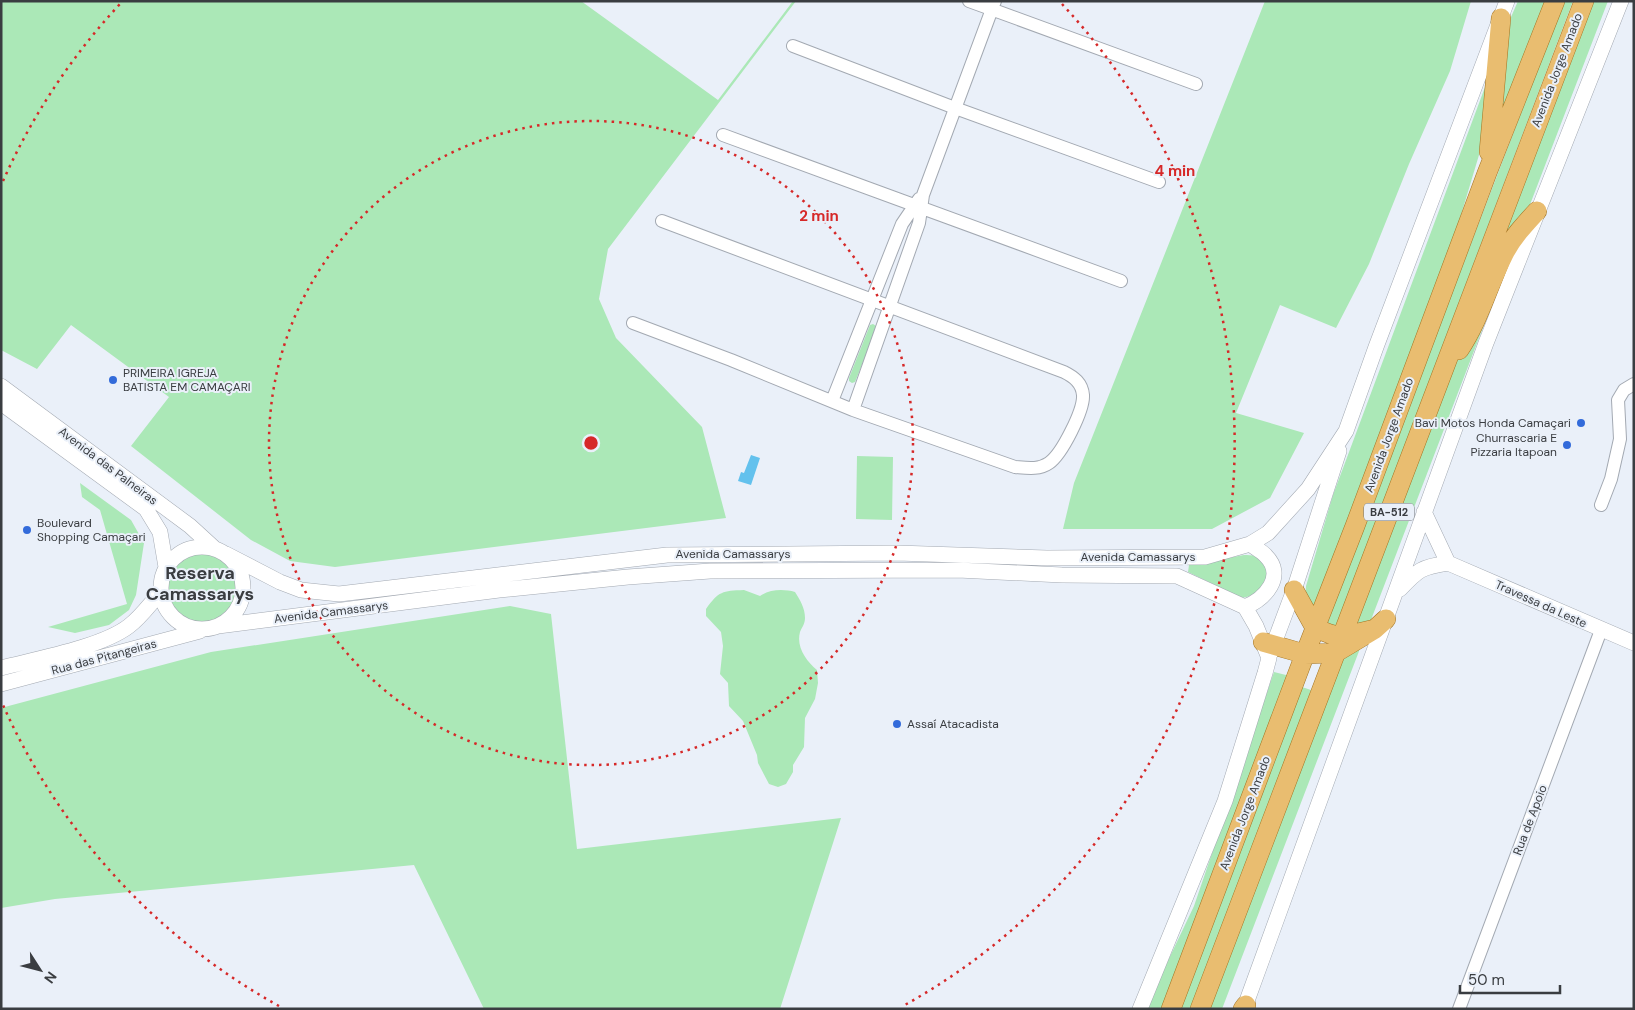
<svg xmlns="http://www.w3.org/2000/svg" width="1635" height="1010" font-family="'DM Sans',sans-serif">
<rect width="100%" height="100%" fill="#eaf0f9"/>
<path fill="#abe8b7" d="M 1,1 L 581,1 L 718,100 L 793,1 L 796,1 L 608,249 L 599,299 L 616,338 L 702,427 L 726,518 L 335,567 L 290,561 L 251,540 L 131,446 L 169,397 L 71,325 L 37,369 L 1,350 Z
M 1265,1 L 1471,1 L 1450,71 L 1409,164 L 1369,264 L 1336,328 L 1280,305 L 1236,413 L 1304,433 L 1270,498 L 1212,529 L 1063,529 L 1074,483 Z
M 1518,1 L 1546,1 L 1496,134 L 1511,17 Z
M 1564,1 L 1573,1 L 1336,627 L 1324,627 Z
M 1590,1 L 1608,1 L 1222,1009 L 1208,1009 Z
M 1488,79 L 1479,155 L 1443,275 L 1314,611 L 1305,599 L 1306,586 L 1333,495 Z
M 873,324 L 876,326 L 876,330 L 855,382 L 852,383 L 849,381 L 849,378 L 870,325 Z
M 857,456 L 893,457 L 892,520 L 856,519 Z
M 80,483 L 131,520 L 144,543 L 136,595 L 129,610 L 109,625 L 75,633 L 48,627 L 127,604 L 100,510 L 82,497 Z
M165 587a37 37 0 1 1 74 0a37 37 0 1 1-74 0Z
M 1244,555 C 1247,555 1253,555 1256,556 C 1266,561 1272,578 1265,588 C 1259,594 1250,596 1242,598 L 1188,572 L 1189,565 Z
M 744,590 L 760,596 C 770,589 784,589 795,592 C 800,600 805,608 805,618 C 805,624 802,627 800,632 C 796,647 806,661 817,670 L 818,683 L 815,699 L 805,718 L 804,747 L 793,765 L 793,772 L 786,784 L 778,787 L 769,784 L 758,763 L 757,755 L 743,721 L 729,706 L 728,683 L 720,674 L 723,646 L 721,632 L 706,616 L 706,609 C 719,591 722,591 744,590 Z
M 510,606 L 551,614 L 577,849 L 841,818 L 780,1009 L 484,1009 L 414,865 L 55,899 L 1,908 L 1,708 L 211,652 Z
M 1274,672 L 1290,676 L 1163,1009 L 1145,1009 L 1194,906 Z
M 1302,687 L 1311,690 L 1295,736 L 1190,1009 L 1178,1009 Z"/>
<path fill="#63c1ed" d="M 751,455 L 760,458 L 751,485 L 738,481 L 741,472 L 744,473 Z"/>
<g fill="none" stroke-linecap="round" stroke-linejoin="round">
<g stroke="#a3a9b2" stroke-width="14">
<path id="minor" d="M 969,1 L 1196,84
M 793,46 L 955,108 L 1159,182
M 723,135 L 1121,281
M 633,323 L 731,360 L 853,410 L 1015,467 C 1027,468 1039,470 1049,463 C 1062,454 1084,410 1083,395 C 1082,383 1074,377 1064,372 L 662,221
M 832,401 L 902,224 L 919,199
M 853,410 L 919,223 L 923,195 L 995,1
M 1601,505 L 1611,479 L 1620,439 L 1618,400 L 1624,390 L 1634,384
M 1459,1009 L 1601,630"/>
</g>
<g stroke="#a3a9b2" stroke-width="16">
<path id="tertiary" d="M 1,386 L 190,526 L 214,548
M 1,403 L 146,509 L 160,532 L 166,567
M 1424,512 L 1448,563
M161 588a41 41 0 1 1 82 0a41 41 0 1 1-82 0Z
M 226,554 L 280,582 L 301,590 L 339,594 L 667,555 L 897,553 L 1047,558 L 1205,557 L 1250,544 L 1268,533 L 1308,489 L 1346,431 L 1376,347 L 1507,1
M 1400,589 C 1418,570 1421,567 1448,563 L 1634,643
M 1245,607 C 1265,599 1286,576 1266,556 C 1262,551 1255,548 1250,544
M 218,626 L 499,590 L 628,577 L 710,571 L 958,570 L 1062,575 L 1177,576 L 1245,607
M 1270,654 L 1294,590 L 1339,451
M 1,668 C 36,659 102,647 129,626 C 141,617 150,604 160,593
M 1,684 L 200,631
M 1140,1009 L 1225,801 L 1265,673 L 1269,658 L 1256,626 L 1245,607
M 1244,1009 L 1486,343 L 1621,1"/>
</g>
<g stroke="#a37422" stroke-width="20">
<path id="primary" d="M 1489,152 L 1501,18
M 1459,350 C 1479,320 1488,286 1504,254 C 1512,238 1525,224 1537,211
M 1294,590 L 1315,628 L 1330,634 L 1341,637 L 1375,629 L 1386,619
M 1263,642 L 1305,654 L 1335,653 L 1375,629
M 1171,1009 L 1305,654 L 1355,526 L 1487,173 L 1555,1
M 1200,1009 L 1584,1
M 1243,1009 L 1246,1005"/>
</g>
<use href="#minor" stroke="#fff" stroke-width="12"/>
<use href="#tertiary" stroke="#fff" stroke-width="15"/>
<use href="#primary" stroke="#e9bd70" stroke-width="19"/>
</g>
<g fill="none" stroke="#d62828" stroke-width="2.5" stroke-dasharray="2.5 5">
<circle cx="591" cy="443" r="322"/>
<path d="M279 1006A644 644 0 0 1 3 705M3 181A644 644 0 0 1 120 4M1062 4A644 644 0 0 1 903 1006"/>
</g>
<g fill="#336bda" stroke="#eaf0f9" stroke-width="2">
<circle cx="113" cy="380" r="5"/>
<circle cx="1581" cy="423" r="5"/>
<circle cx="1567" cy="445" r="5"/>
<circle cx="27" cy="530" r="5"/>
<circle cx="897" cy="724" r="5"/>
</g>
<g text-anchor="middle" stroke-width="4" stroke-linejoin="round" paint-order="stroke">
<rect fill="#eaf0f9" stroke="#6f7378" stroke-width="1" x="1364" y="503.5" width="50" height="17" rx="4"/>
<g font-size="11" font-weight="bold" fill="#3a3d41">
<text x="1389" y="516">BA-512</text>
</g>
<g font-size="12" fill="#3a3d41" stroke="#eaf0f9">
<text transform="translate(1557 70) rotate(-69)" y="4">Avenida Jorge Amado</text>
<text transform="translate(1389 435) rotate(-70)" y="4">Avenida Jorge Amado</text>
<text transform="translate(108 466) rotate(37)" y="4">Avenida das Palneiras</text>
<text x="733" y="558">Avenida Camassarys</text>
<text x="1138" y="561">Avenida Camassarys</text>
<text transform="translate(1541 604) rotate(24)" y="4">Travessa da Leste</text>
<text transform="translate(331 612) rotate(-7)" y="4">Avenida Camassarys</text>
<text transform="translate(104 657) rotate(-15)" y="4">Rua das Pitangeiras</text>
<text transform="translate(1245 813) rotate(-69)" y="4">Avenida Jorge Amado</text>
<text transform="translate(1530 820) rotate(-69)" y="4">Rua de Apoio</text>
</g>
<g font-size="12" fill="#3a3d41" stroke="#eaf0f9" text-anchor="start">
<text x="123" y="377">PRIMEIRA IGREJA<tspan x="123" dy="14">BATISTA EM CAMAÇARI</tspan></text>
<text x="1571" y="427" text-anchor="end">Bavi Motos Honda Camaçari</text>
<text x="1557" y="442" text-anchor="end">Churrascaria E<tspan x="1557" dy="14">Pizzaria Itapoan</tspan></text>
<text x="37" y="527">Boulevard<tspan x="37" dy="14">Shopping Camaçari</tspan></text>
<text x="907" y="728">Assaí Atacadista</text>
</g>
<g font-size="18" font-weight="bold" fill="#3a3d41" stroke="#eaf0f9">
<text x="200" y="579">Reserva<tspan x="200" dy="21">Camassarys</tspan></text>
</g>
</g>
<circle cx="591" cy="443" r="8" fill="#d62828" stroke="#eaf0f9" stroke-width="2.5"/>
<g font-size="15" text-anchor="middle" font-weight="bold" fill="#d62828" stroke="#eaf0f9" stroke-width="4" stroke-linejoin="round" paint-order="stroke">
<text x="1175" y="176">4 min</text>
<text x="819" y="221">2 min</text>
</g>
<rect width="1635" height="1010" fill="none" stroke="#3a3d41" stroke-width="5"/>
<g transform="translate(40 970) rotate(126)" stroke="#eaf0f9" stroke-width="4" paint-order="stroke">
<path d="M0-4L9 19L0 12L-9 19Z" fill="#3a3d41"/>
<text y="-8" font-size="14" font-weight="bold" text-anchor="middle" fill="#3a3d41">N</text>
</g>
<path d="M1460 985v8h100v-8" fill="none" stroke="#3a3d41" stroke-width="2.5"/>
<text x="1468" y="985" font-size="15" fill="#3a3d41" stroke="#eaf0f9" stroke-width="4" paint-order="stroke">50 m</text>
</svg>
